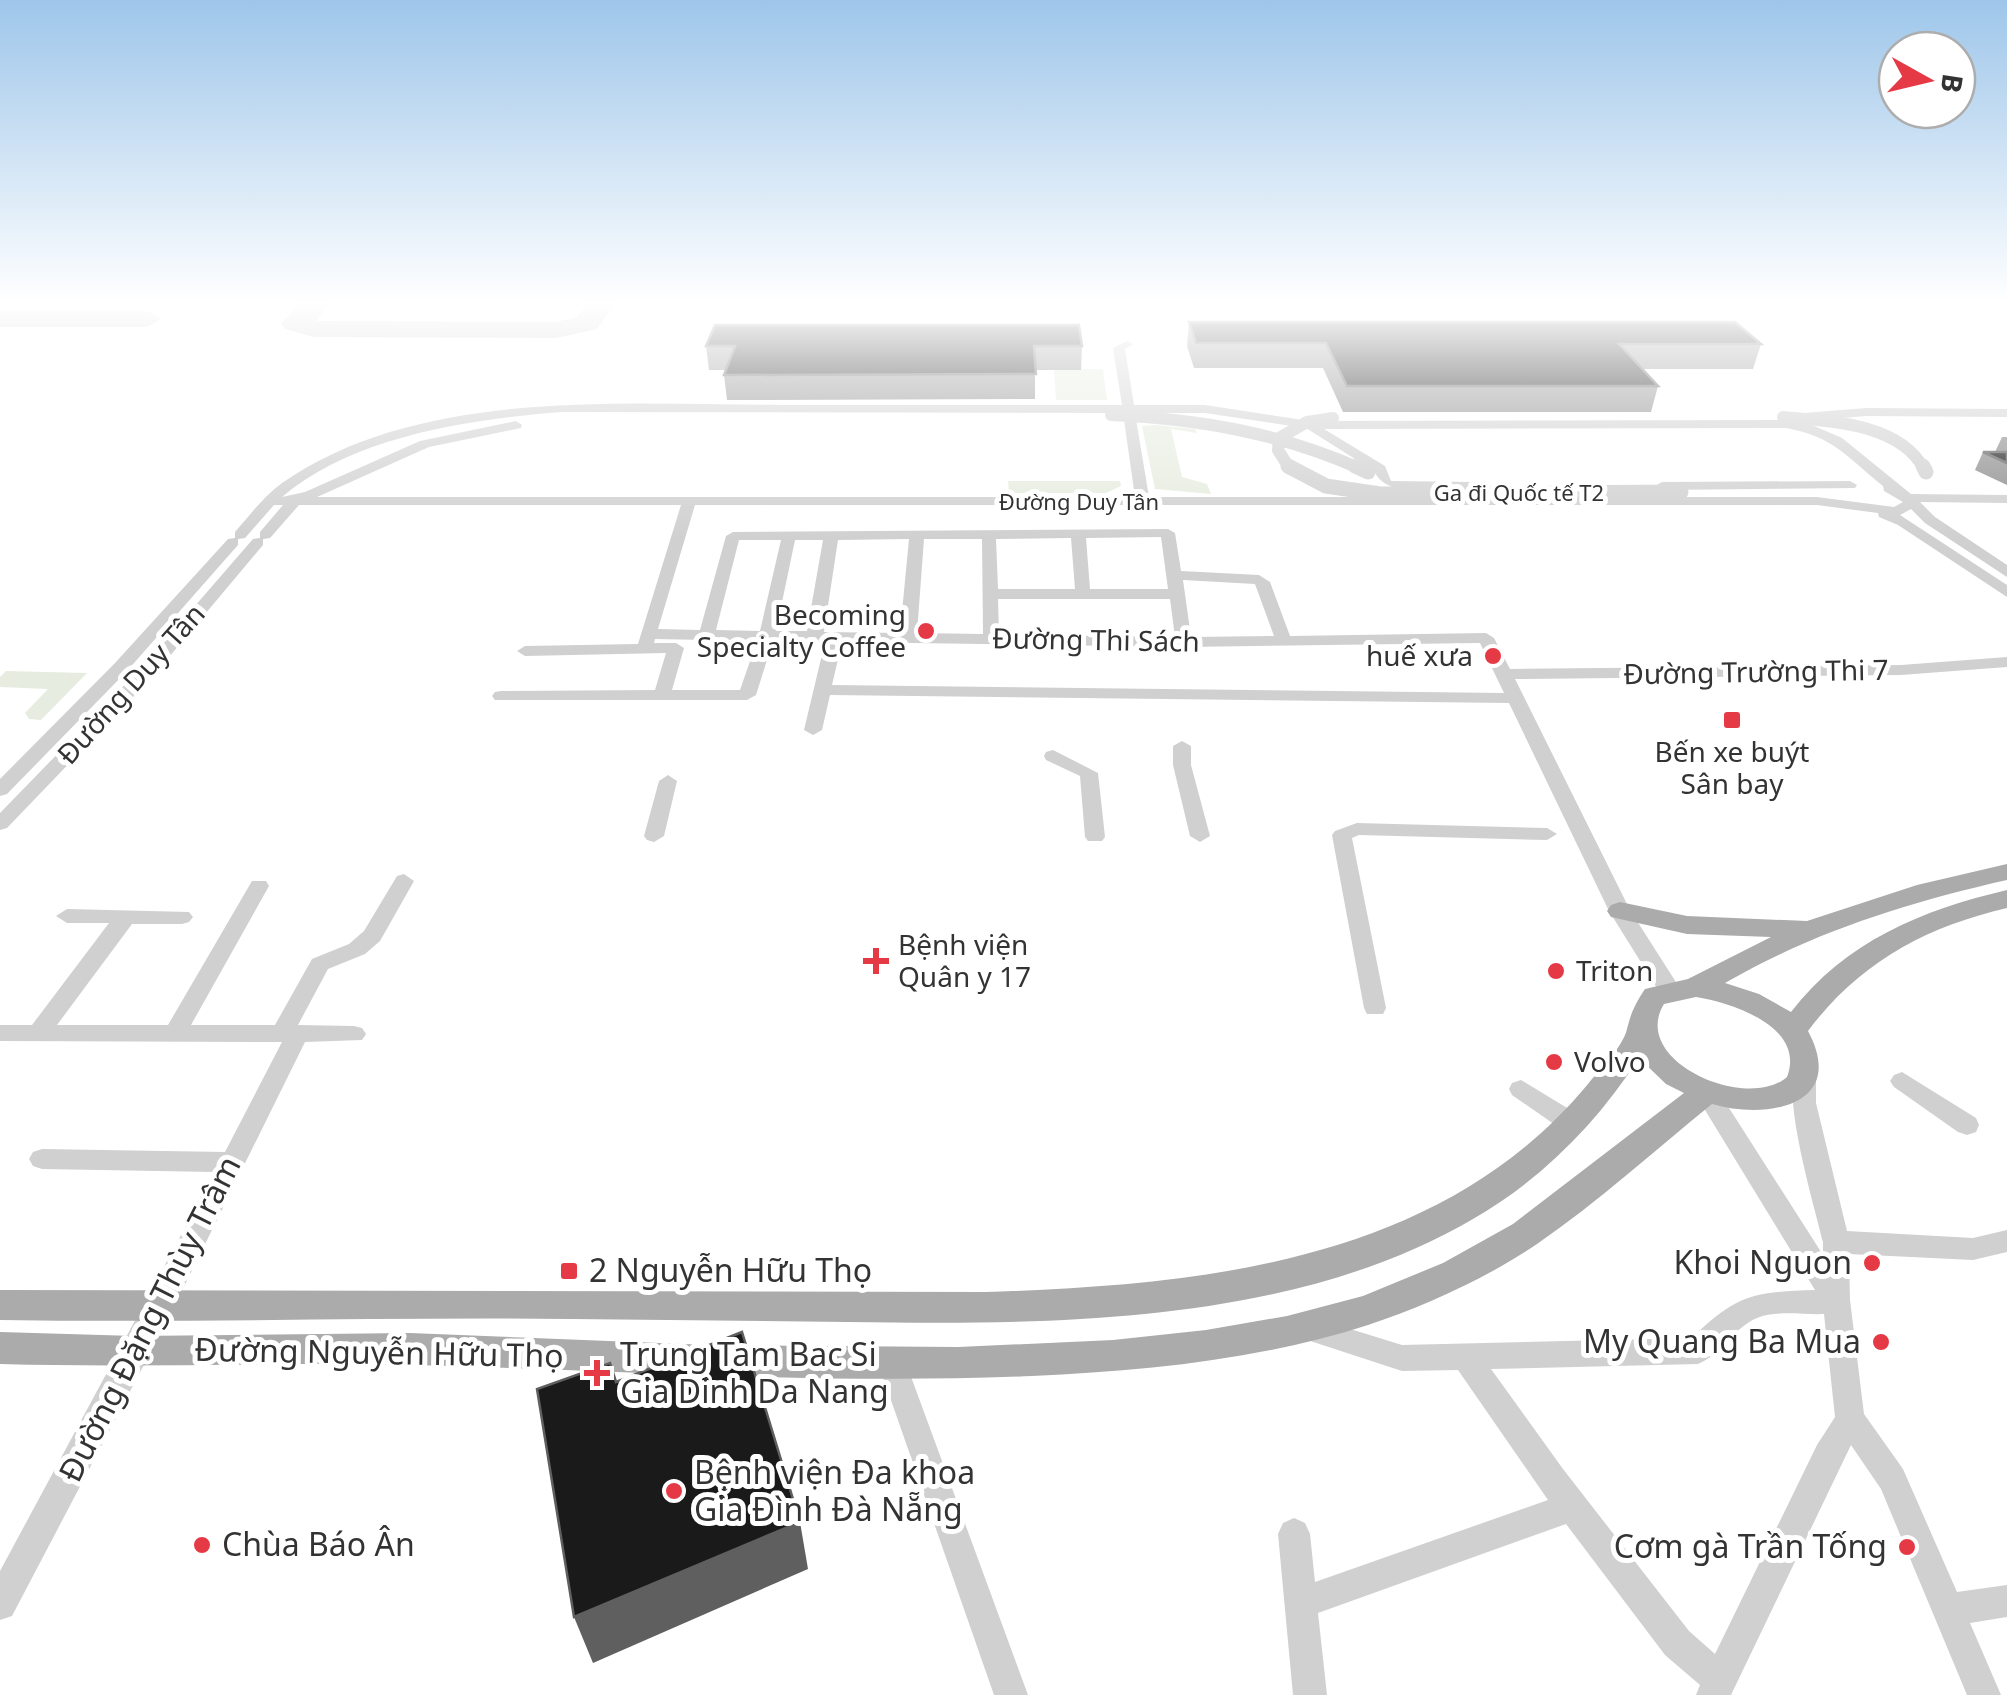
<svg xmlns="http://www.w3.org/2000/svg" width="2007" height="1695" font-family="'Noto Sans',sans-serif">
<rect width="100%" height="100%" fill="#fff"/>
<path fill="#e6ecdf" d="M 1054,369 L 1103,369 L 1107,400 L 1056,400 Z
M 1156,425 L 1195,429 L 1197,433 L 1171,429 L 1182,477 L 1207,484 L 1211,494 L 1155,489 L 1142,426 Z
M 1008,481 L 1120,481 L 1121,486 L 1106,493 L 1009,493 Z
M 6,671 L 87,673 L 41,720 L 29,719 L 25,713 L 48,689 L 0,687 L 0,677 Z"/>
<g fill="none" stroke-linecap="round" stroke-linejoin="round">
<path fill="#c4c4c4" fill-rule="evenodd" d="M 302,302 L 330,302 L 316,321 L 556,322 L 577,317 L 589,302 L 616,302 L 597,329 L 556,338 L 314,337 L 285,329 L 281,323 Z
M 0,311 L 147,311 L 161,319 L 147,327 L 0,327 Z"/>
<path fill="#d0d0d0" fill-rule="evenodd" d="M 1127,341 L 1133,344 L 1125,349 L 1134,405 L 1205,405 L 1310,421 L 1786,420 L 1812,425 L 1842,438 L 1911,494 L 2007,495 L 2007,503 L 1920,502 L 1935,517 L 2007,565 L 2007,577 L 1925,523 L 1911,509 L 1900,515 L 2007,585 L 2007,597 L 1898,525 L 1879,517 L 1878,513 L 1817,505 L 695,505 L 658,629 L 700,630 L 726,536 L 733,532 L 1168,529 L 1175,533 L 1181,571 L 1259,575 L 1270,582 L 1290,636 L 1486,633 L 1494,638 L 1510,669 L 1901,665 L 2007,657 L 2007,667 L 1901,675 L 1515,679 L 1630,910 L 1681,990 L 1678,996 L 1662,996 L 1609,911 L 1509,703 L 830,695 L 822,730 L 813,735 L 804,730 L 825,642 L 773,641 L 756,695 L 747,700 L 495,700 L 492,696 L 495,692 L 501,691 L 655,690 L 666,653 L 525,656 L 517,651 L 525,646 L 638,644 L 681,505 L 299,505 L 270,538 L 263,539 L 263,545 L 154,675 L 7,828 L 0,830 L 0,813 L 142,667 L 253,539 L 260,538 L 260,532 L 283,505 L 274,505 L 245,538 L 238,539 L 238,545 L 127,671 L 7,794 L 0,796 L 0,779 L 115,663 L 228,539 L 235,538 L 235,532 C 250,515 264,496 282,483 C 418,388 621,404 779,405 C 893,405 1007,405 1122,405 L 1113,348 ZM 561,412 L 1123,413 L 1135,497 L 317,497 L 429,447 L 521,428 L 522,425 L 516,421 L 420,441 L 305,492 L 282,497 C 353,436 471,419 561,412 ZM 1135,413 L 1205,413 L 1306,428 L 1374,471 C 1387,500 1442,490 1473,490 L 1480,486 L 1473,482 L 1391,481 L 1385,466 L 1324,429 L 1786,428 C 1833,436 1848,458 1883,486 L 1884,491 L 1903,502 L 1894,507 L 1817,497 L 1149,497 ZM 1161,537 L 1168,589 L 1090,589 L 1086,538 ZM 1071,538 L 1075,589 L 998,589 L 996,539 ZM 909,539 L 900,633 L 824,632 L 838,540 ZM 924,539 L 982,539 L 983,634 L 917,633 ZM 739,540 L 781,540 L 760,631 L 716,630 ZM 795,540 L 823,540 L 807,631 L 776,631 ZM 1183,580 L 1255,584 L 1274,636 L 1191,637 ZM 998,599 L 1170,599 L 1175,637 L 999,634 ZM 655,639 L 757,641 L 740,690 L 672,690 L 684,648 L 676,643 L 654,643 ZM 842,642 L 1184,647 L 1480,643 L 1504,693 L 832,685 Z
M 1866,408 L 2007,409 L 2007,417 L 1866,416 L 1804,421 L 1798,417 L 1804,413 Z
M 1850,481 L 1857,485 L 1855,488 L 1662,490 L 1655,486 L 1662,482 Z
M 1182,741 L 1191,746 L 1191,765 L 1210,836 L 1200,842 L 1190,836 L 1173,765 L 1173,746 Z
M 1053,750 L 1098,773 L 1105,837 L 1102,841 L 1088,841 L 1085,837 L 1080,776 L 1046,760 L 1044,756 L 1046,752 Z
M 668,775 L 677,781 L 664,836 L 654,842 L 647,840 L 644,836 L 659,781 Z
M 1357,823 L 1547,828 L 1557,834 L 1547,840 L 1359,835 L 1352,838 L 1386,1008 L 1383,1014 L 1367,1014 L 1364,1008 L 1332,835 L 1335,831 Z
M 404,874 L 414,881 L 380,941 L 365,954 L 328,969 L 298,1025 L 354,1026 L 362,1028 L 366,1034 L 362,1040 L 305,1042 L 169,1317 L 12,1616 L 0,1620 L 0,1571 L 215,1172 L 42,1169 L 33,1166 L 29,1159 L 33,1152 L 42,1149 L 225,1152 L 282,1042 L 0,1041 L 0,1025 L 32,1025 L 109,923 L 67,923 L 56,916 L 67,909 L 189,912 L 193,917 L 189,922 L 182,924 L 132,924 L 57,1025 L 168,1025 L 252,881 L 266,881 L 269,886 L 191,1025 L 275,1025 L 312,959 L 349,944 L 364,931 L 397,876 Z
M 1804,1068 L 1812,1071 L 1816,1077 L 1816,1103 L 1847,1231 L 1973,1238 L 2007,1230 L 2007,1252 L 1973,1260 L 1849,1254 L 1850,1300 L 1864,1414 L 1903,1469 L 1957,1592 L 2007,1585 L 2007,1617 L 1970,1623 L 2001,1695 L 1967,1695 L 1881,1489 L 1851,1445 L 1731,1695 L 1696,1695 L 1700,1685 L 1665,1655 L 1566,1524 L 1318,1613 L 1327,1695 L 1293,1695 L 1278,1534 L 1283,1523 L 1294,1518 L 1305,1523 L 1310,1534 L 1315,1582 L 1548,1500 L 1458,1370 L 1402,1371 L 1295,1336 L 1291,1327 L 1295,1318 L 1305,1315 L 1402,1345 L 1692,1338 C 1737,1294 1754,1292 1815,1290 L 1694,1092 L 1697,1086 L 1706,1083 L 1715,1086 L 1823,1255 L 1823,1242 C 1815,1208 1782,1098 1796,1071 ZM 1824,1314 L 1835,1417 L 1817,1445 L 1715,1654 L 1689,1631 L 1563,1469 L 1491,1369 L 1698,1364 C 1721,1355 1733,1328 1757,1318 C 1777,1310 1803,1315 1824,1314 Z
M 1902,1072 L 1976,1118 L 1979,1125 L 1976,1132 L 1967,1135 L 1958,1132 L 1894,1087 L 1890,1081 L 1894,1075 Z
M 1521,1080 L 1582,1117 L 1585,1124 L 1582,1131 L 1573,1134 L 1564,1131 L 1512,1095 L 1509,1089 L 1512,1083 Z
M 892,1350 L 902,1354 L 906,1363 L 1028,1695 L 994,1695 L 878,1363 L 882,1354 Z"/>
<path fill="#ababab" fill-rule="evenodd" d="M 2007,864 L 2007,880 C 1909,902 1813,932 1725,983 L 1759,994 L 1791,1012 C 1846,941 1922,910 2007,890 L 2007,908 C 1925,927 1859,963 1808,1031 C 1848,1106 1767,1120 1712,1104 C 1655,1150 1598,1202 1537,1244 C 1487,1278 1425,1306 1368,1325 C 1259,1360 1145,1371 1032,1376 C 825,1385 619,1370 413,1365 C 275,1362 138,1368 0,1364 L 0,1332 L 135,1336 L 410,1333 L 709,1345 L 958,1347 L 1113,1340 L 1206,1330 L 1287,1316 L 1363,1296 L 1443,1263 L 1513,1224 L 1684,1093 L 1666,1084 L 1639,1058 C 1597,1123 1541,1180 1473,1219 C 1292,1325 1052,1325 848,1322 C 756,1321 664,1320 571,1319 C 381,1317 190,1323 0,1320 L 0,1290 L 985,1292 C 1201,1285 1440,1263 1588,1084 C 1599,1070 1623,1047 1627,1029 C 1631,1013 1635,1004 1645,989 L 1688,979 L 1771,937 L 1687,934 L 1611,917 L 1607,911 L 1611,905 L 1620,902 L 1687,916 L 1807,921 L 1917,885 ZM 1696,997 C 1733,1003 1806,1027 1787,1077 C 1747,1112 1629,1061 1664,1004 Z"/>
<path stroke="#d0d0d0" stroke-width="12" d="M 1111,415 C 1199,419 1280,433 1361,469
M 1783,417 C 1829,421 1900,423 1924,469
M 1290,469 L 1278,450 L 1279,438 L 1307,422 L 1333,418"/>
<path stroke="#d0d0d0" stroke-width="15" d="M 1288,466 L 1326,486 L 1380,494 L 1681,492
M 1355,466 L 1368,472
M 1923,466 L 1926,472"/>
</g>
<path fill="#8c8c8c" d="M 1189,322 L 1761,344 L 1753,369 L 1642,369 L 1658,386 L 1651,412 L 1343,412 L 1323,368 L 1194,368 L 1187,346 Z
M 706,346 L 1082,346 L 1081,370 L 1035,370 L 1035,399 L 727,400 L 724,375 L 726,370 L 709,370 Z
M 2002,437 L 2007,437 L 2007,485 L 1975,470 L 1983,452 L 1995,452 Z"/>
<path fill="#5f5f5f" d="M 800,1522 L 808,1569 L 593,1663 L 574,1617 Z"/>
<path fill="#1a1a1a" stroke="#5f5f5f" stroke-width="2.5" d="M 1189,322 L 1735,322 L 1761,344 L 1619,344 L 1658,386 L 1347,386 L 1326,343 L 1196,343 Z
M 715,325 L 1079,325 L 1082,346 L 1034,346 L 1036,374 L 724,375 L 735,346 L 706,346 Z
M 1983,452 L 2007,452 L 2007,463 Z
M 742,1332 L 800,1522 L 574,1617 L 537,1389 L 610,1363 L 616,1382 Z"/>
<linearGradient id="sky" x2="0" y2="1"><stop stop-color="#9ec6ea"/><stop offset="0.56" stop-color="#fff"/><stop offset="1" stop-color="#fff" stop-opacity="0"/></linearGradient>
<rect width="2007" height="539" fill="url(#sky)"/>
<g fill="#e63946" stroke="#fff" stroke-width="4">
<circle cx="926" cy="631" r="10"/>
<circle cx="1493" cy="656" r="10"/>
<rect x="1722" y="710" width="20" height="20" rx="5"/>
<path d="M871 946h10v10h10v10h-10v10h-10v-10h-10v-10h10z"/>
<circle cx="1556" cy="971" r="10"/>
<circle cx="1554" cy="1062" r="10"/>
<circle cx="1872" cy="1263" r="10"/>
<rect x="559" y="1261" width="20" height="20" rx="5"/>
<circle cx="1881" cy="1342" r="10"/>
<path d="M592 1358h10v10h10v10h-10v10h-10v-10h-10v-10h10z"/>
<circle cx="674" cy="1491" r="10"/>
<circle cx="202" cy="1545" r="10"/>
<circle cx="1907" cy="1547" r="10"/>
</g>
<g text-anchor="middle" stroke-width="10" stroke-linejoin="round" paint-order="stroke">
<g font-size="22" fill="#333" stroke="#fff">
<text x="1519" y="501">Ga đi Quốc tế T2</text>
<text x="1079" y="510">Đường Duy Tân</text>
</g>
<g font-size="28" fill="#333" stroke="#fff" text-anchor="start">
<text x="906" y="625" text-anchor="end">Becoming<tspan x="906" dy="32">Specialty Coffee</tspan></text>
<text x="1473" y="666" text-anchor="end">huế xưa</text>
<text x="1732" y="762" text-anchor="middle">Bến xe buýt<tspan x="1732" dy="32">Sân bay</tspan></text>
<text x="898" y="955">Bệnh viện<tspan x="898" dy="32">Quân y 17</tspan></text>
<text x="1576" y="981">Triton</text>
<text x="1574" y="1072">Volvo</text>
</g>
<g font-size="28" fill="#333" stroke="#fff">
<text transform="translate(1096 640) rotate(1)" y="10">Đường Thi Sách</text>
<text transform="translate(1756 672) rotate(-1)" y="10">Đường Trường Thi 7</text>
<text transform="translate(131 684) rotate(-48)" y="10">Đường Duy Tân</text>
</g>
<g font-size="32" fill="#333" stroke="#fff" text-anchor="start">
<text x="1852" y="1274" text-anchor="end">Khoi Nguon</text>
<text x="589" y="1282">2 Nguyễn Hữu Thọ</text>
<text x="1861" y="1353" text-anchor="end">My Quang Ba Mua</text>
<text x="620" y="1366">Trung Tam Bac Si<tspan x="620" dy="37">Gia Dinh Da Nang</tspan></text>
<text x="694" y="1484">Bệnh viện Đa khoa<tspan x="694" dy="37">Gia Đình Đà Nẵng</tspan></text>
<text x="222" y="1556">Chùa Báo Ân</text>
<text x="1887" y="1558" text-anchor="end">Cơm gà Trần Tống</text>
</g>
<g font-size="32" fill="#333" stroke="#fff">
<text transform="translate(150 1319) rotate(-63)" y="11">Đường Đặng Thùy Trâm</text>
<text transform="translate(379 1353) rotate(1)" y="11">Đường Nguyễn Hữu Thọ</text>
</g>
</g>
<g transform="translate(1927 80) rotate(98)"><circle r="48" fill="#ffffff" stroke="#adadad" stroke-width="2.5"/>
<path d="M0-8L18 38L0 25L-18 38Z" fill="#e63946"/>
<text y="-15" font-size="28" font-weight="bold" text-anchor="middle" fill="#333333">B</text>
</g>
</svg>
